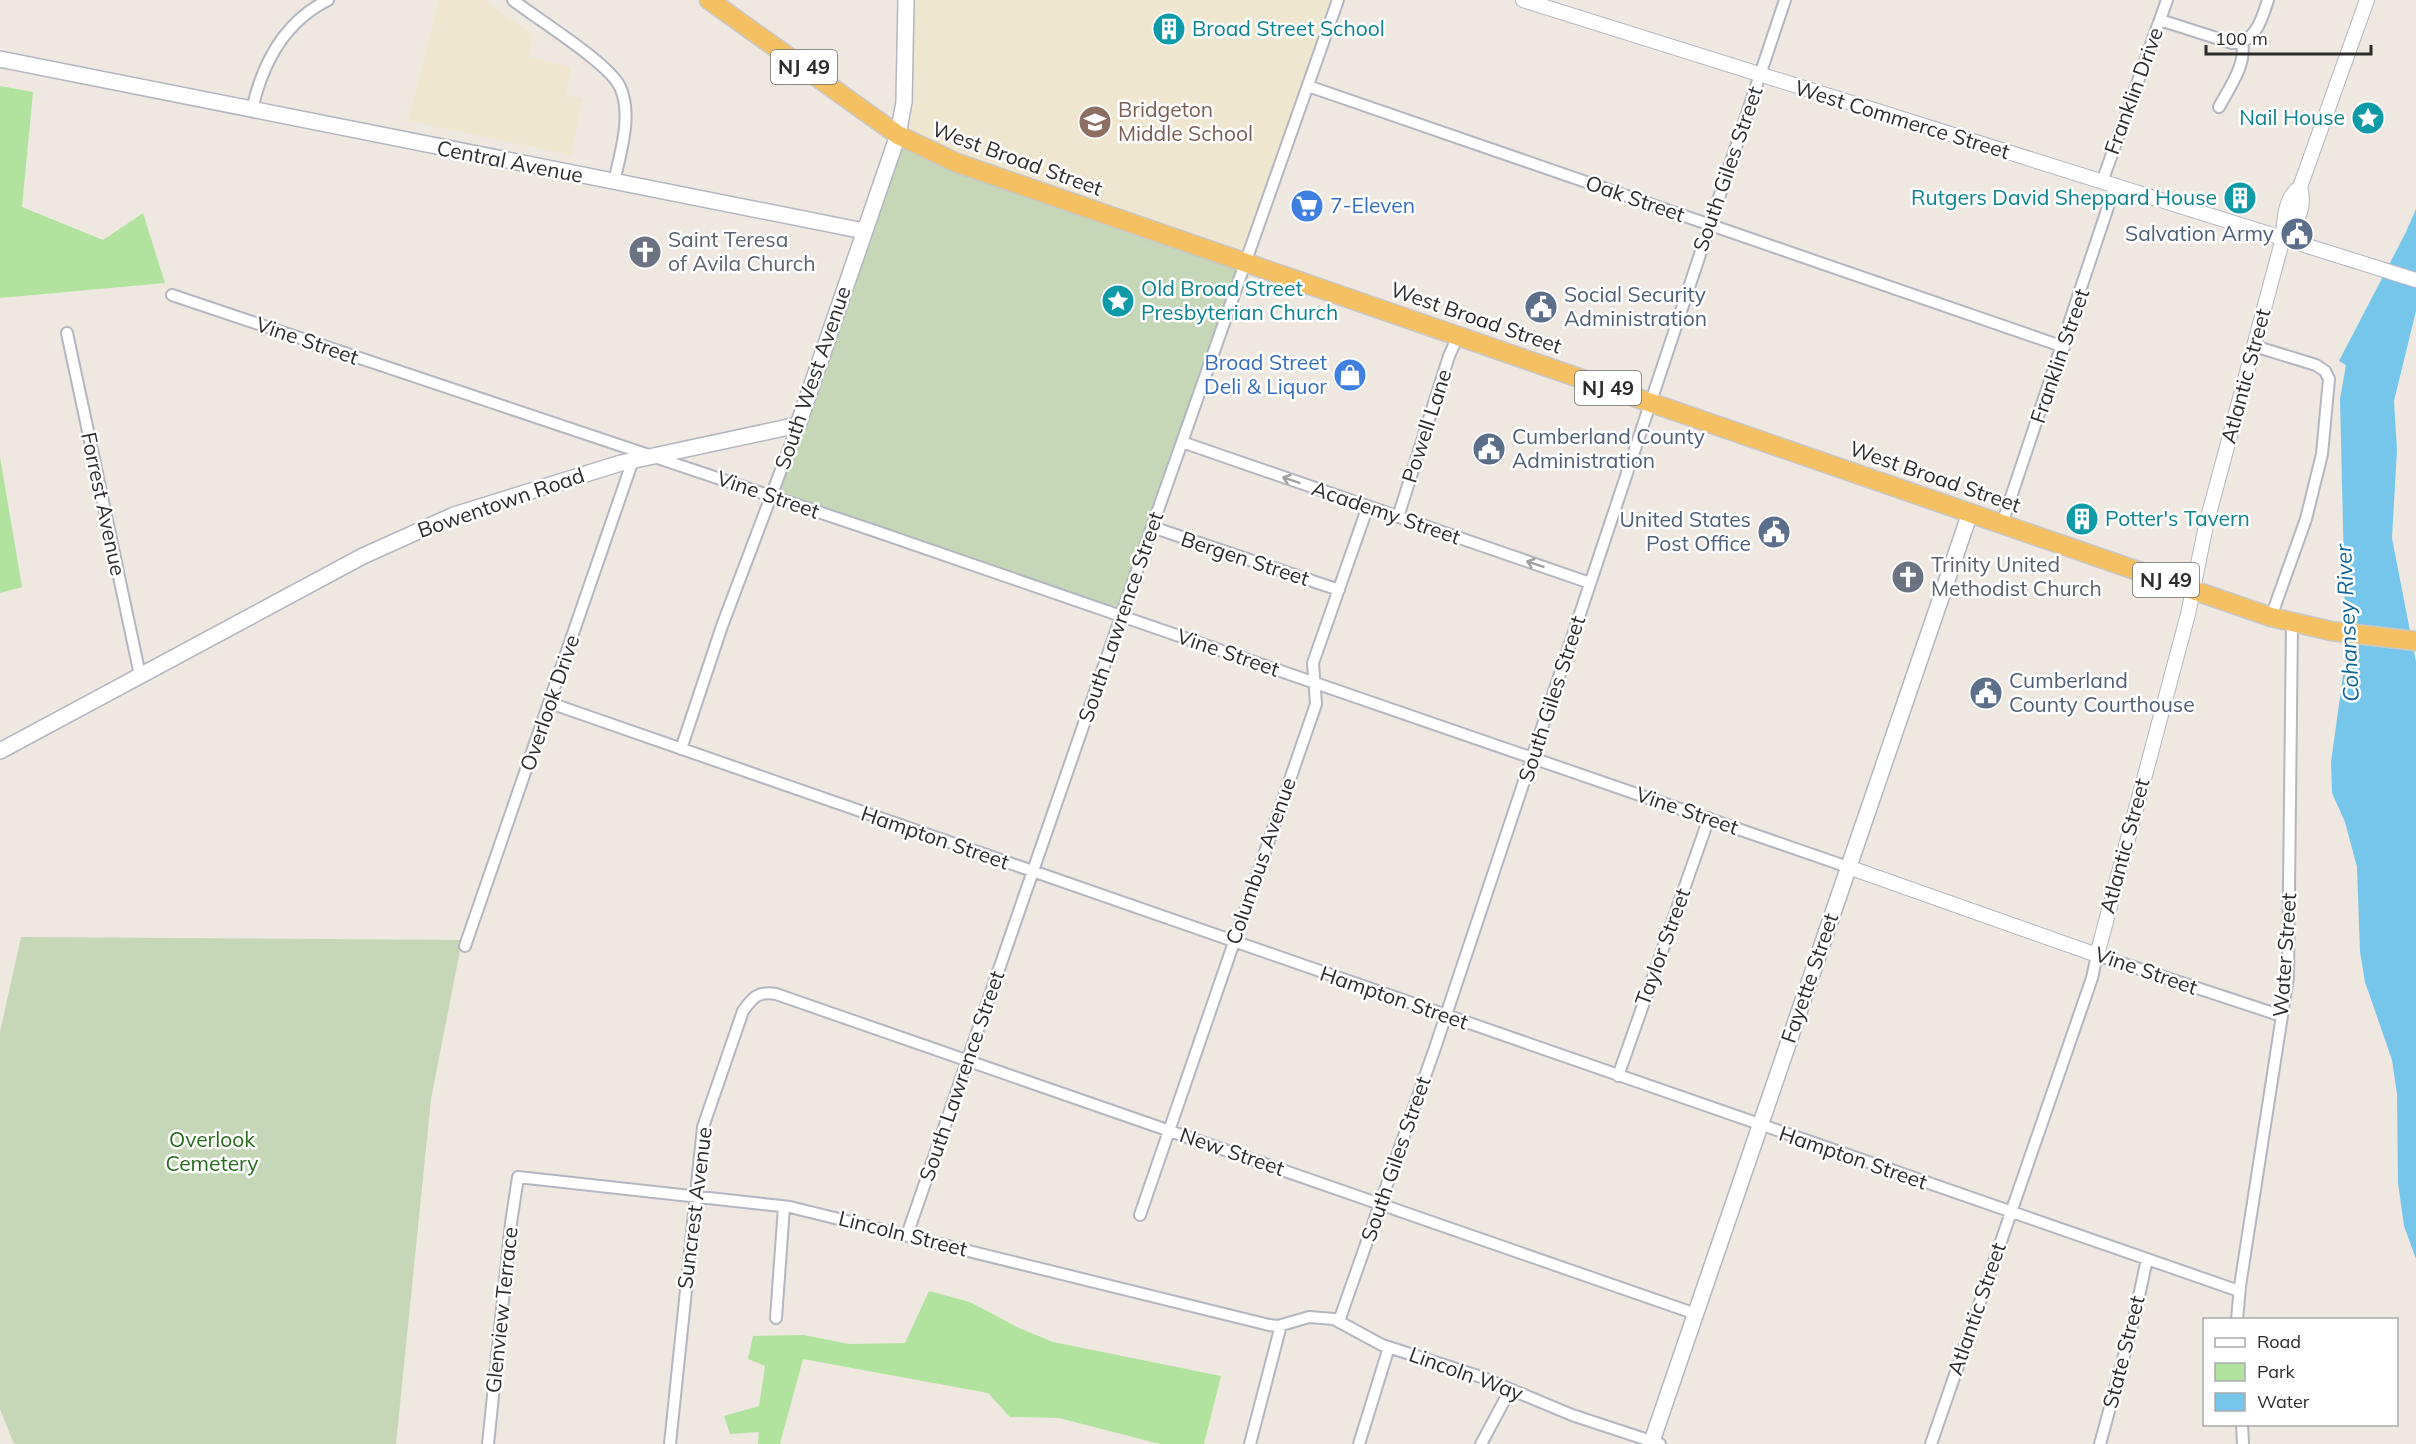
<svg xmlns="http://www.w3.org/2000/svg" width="2416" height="1444" font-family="Mulish,sans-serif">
<rect width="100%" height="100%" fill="#eee8e0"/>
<path fill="#efe6d0" d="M 439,0 L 484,0 L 533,35 L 528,57 L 571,67 L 566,95 L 582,98 L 571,155 L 408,121 Z
M 906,0 L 1330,0 L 1245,263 L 898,135 Z"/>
<path fill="#b1e39e" d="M 0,86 L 33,92 L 22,207 L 103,240 L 143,213 L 165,283 L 0,298 Z
M 0,457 L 22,587 L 0,593 Z
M 929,1291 L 970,1302 L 1019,1328 L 1053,1342 L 1221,1376 L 1204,1444 L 1160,1444 L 1059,1418 L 1010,1417 L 988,1393 L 803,1359 L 780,1444 L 758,1444 L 759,1432 L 730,1434 L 724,1416 L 759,1406 L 765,1366 L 748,1359 L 753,1336 L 804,1335 L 849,1344 L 905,1343 Z"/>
<path fill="#c5d7b7" d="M 898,135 L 1245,263 L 1121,617 L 771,496 Z
M 21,937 L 462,940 L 431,1099 L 396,1444 L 15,1444 L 13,1442 L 0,1409 L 0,1032 Z"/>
<path fill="#76c6ec" d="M 2416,209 L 2416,311 L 2394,401 L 2397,450 L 2392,538 L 2416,662 L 2416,1259 L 2404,1226 L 2398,1183 L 2397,1094 L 2392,1060 L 2365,982 L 2360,952 L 2357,867 L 2345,822 L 2332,793 L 2331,762 L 2346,654 L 2340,399 L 2346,365 L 2339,361 L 2405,234 Z"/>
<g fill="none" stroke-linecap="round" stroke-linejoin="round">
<g stroke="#b3b5c0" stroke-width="14">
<path id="minor" d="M 513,0 C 537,19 609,63 620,87 C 633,115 620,154 614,182
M 2160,20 L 2232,43 C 2255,44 2262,19 2268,0
M 1308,86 L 2064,347
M 2219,107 C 2228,90 2247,64 2242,43
M 252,110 C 262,64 284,22 328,0
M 2102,182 L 2167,0
M 172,295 L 875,531 L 1848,867
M 67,333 L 140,675
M 2254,346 L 2316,365 L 2325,371 L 2329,379 L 2322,454 L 2306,519 L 2271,617
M 1182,442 L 1590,583
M 1398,517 L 1449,356 L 1458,336
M 2002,524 L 2115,186
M 1152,527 L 1339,590
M 550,703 L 2239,1291
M 681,749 L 722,626 L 798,425
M 465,946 L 633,460
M 1618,1076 L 1709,818
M 1140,1215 L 1316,704 L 1313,663 L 1368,506
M 907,1235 L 1152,527 L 1338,0
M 776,1318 L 784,1207
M 2237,1320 L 2240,1286 L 2288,977 L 2292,623
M 1339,1321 L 1436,1045 L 1785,0
M 2242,1424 L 2243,1444
M 488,1444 L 511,1223 L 518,1177 L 790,1207 L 1269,1325 L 1278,1326 L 1309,1317 L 1334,1319 L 1382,1345 L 1481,1377 L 1572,1415 L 1660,1444
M 670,1444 L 703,1127 L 743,1011 C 753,997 758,991 776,994 L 1696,1314
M 1250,1444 L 1281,1325
M 1359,1444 L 1389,1347
M 1481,1444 L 1510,1390
M 1931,1444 L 2092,978 L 2097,955 L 2282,1016
M 2100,1444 L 2134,1319 L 2147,1259"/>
</g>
<g stroke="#b3b5c0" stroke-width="16">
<path id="tertiary" d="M 1523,0 L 2416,280
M 2283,238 C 2297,224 2306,207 2300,187 L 2367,0
M 1848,867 L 2097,955 L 2188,614 L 2206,525 L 2283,238 C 2284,220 2285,197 2300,187"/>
</g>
<g stroke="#b3b5c0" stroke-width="18">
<path id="secondary" d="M 0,59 L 864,231
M 0,751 L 363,556 L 454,515 L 621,463 L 798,425 L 898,135 L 904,102 L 906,0
M 1651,1444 L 1970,513"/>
</g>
<g stroke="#c8c8c8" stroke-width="21">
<path id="trunk" d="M 709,0 L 898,135 L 957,163 L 2271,617 L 2331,631 L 2416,641"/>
</g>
<use href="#minor" stroke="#fff" stroke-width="10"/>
<use href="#tertiary" stroke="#fff" stroke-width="14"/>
<use href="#secondary" stroke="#fff" stroke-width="15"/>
<use href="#trunk" stroke="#f4c061" stroke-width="18"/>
</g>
<defs><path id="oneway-shaft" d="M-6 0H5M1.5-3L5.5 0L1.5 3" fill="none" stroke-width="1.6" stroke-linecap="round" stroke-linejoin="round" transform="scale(1.5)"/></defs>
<g stroke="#a0a0a0">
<use href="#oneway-shaft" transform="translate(1291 480) rotate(-161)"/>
<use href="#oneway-shaft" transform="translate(1535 564) rotate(-161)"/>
</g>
<defs>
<g id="building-disc" transform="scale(1.725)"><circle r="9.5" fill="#0f9aa8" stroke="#fff"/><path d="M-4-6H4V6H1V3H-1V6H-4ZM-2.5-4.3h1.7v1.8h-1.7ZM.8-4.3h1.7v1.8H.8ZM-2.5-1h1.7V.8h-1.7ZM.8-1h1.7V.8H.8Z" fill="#fff"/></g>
<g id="sight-disc" transform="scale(1.725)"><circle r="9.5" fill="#0f9aa8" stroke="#fff"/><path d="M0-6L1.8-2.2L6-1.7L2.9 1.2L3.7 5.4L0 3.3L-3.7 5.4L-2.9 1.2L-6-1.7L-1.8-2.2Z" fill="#fff"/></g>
<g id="school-disc" transform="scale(1.725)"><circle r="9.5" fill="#8d6e63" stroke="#fff"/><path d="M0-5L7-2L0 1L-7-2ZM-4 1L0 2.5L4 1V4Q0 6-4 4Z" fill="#fff"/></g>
<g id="supermarket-disc" transform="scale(1.725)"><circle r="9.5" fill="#3f7fe0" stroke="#fff"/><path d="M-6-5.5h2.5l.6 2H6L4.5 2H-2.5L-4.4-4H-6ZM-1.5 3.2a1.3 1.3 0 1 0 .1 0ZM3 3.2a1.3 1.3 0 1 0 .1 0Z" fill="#fff"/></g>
<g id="civic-disc" transform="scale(1.725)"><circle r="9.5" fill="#5c6f8a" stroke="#fff"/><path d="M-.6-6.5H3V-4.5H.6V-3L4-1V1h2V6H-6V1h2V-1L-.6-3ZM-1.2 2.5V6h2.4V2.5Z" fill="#fff"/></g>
<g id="church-disc" transform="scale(1.725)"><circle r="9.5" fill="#6b7280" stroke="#fff"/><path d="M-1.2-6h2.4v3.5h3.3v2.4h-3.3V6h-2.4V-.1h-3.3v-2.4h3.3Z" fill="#fff"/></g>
<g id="shop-disc" transform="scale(1.725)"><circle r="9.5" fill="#3f7fe0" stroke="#fff"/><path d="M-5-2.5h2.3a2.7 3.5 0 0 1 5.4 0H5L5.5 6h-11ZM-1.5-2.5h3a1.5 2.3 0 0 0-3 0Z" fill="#fff"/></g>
</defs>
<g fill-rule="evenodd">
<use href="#building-disc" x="1169" y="29"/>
<use href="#sight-disc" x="2368" y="118"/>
<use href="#school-disc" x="1095" y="122"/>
<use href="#building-disc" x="2240" y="198"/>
<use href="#supermarket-disc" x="1307" y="206"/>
<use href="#civic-disc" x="2297" y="234"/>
<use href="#church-disc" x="645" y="252"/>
<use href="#sight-disc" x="1118" y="301"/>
<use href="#civic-disc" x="1541" y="307"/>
<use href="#shop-disc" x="1350" y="375"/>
<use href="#civic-disc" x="1489" y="449"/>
<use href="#building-disc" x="2082" y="519"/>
<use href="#civic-disc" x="1774" y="532"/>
<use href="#church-disc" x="1908" y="577"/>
<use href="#civic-disc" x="1986" y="693"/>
</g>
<g text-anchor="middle" stroke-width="5" stroke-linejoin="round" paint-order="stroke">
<g fill="#fff" stroke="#6c6c6c" stroke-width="1.5">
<rect x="771" y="50" width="66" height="34" rx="4.5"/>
<rect x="1575" y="371" width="66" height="34" rx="4.5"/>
<rect x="2133" y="563" width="66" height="34" rx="4.5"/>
</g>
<g font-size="20" font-weight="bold" fill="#2d2d2d">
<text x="804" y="74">NJ 49</text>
<text x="1608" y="395">NJ 49</text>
<text x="2166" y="587">NJ 49</text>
</g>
<g font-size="21" fill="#0d838f" stroke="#fff" text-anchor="start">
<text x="1192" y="36">Broad Street School</text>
<text x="2345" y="125" text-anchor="end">Nail House</text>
<text x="2217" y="205" text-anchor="end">Rutgers David Sheppard House</text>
<text x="1141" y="296">Old Broad Street<tspan x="1141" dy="24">Presbyterian Church</tspan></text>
<text x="2105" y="526">Potter's Tavern</text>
</g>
<g font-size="21" fill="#2d2d2d" stroke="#fff">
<text transform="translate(2134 91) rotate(-70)" y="7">Franklin Drive</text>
<text transform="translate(1902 120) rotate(17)" y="7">West Commerce Street</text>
<text transform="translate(1017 159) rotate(20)" y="7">West Broad Street</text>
<text transform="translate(510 162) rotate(11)" y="7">Central Avenue</text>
<text transform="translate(1728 169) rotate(-71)" y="7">South Giles Street</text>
<text transform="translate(1635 199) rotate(19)" y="7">Oak Street</text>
<text transform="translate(1476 318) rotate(19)" y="7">West Broad Street</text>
<text transform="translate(307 341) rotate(19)" y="7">Vine Street</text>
<text transform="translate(2060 356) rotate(-71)" y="7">Franklin Street</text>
<text transform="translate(2246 376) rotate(-75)" y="7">Atlantic Street</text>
<text transform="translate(813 378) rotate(-71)" y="7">South West Avenue</text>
<text transform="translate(1427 426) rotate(-72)" y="7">Powell Lane</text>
<text transform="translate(1935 477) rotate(19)" y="7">West Broad Street</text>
<text transform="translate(768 495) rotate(19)" y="7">Vine Street</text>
<text transform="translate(501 503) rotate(-19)" y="7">Bowentown Road</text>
<text transform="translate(103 504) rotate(78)" y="7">Forrest Avenue</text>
<text transform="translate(1386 513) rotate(19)" y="7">Academy Street</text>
<text transform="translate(1245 559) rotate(18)" y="7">Bergen Street</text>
<text transform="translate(1121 617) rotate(-71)" y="7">South Lawrence Street</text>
<text transform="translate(1228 653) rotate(19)" y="7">Vine Street</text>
<text transform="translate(1552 699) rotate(-72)" y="7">South Giles Street</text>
<text transform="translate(550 703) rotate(-71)" y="7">Overlook Drive</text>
<text transform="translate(1687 811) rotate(19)" y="7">Vine Street</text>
<text transform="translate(935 838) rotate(19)" y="7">Hampton Street</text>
<text transform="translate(2125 846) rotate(-75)" y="7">Atlantic Street</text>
<text transform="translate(1261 861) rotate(-71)" y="7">Columbus Avenue</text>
<text transform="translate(1663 947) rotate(-70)" y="7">Taylor Street</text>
<text transform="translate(2285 955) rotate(-86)" y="7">Water Street</text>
<text transform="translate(2146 971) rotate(19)" y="7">Vine Street</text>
<text transform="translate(1810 978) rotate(-71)" y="7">Fayette Street</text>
<text transform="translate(1394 998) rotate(19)" y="7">Hampton Street</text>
<text transform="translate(962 1076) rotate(-71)" y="7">South Lawrence Street</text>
<text transform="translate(1232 1152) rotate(19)" y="7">New Street</text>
<text transform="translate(1853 1158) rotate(19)" y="7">Hampton Street</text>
<text transform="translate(1396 1159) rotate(-71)" y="7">South Giles Street</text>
<text transform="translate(695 1208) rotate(-83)" y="7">Suncrest Avenue</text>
<text transform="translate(903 1234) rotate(14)" y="7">Lincoln Street</text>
<text transform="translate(1977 1309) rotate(-71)" y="7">Atlantic Street</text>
<text transform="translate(502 1310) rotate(-84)" y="7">Glenview Terrace</text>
<text transform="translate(2124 1352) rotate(-76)" y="7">State Street</text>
<text transform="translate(1466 1374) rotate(20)" y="7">Lincoln Way</text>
</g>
<g font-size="21" fill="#785e54" stroke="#fff" text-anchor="start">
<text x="1118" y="117">Bridgeton<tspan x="1118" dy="24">Middle School</tspan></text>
</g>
<g font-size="21" fill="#366cbe" stroke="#fff" text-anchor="start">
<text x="1330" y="213">7-Eleven</text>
<text x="1327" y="370" text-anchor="end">Broad Street<tspan x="1327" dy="24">Deli &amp; Liquor</tspan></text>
</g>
<g font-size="21" fill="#4e5e75" stroke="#fff" text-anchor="start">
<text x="2274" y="241" text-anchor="end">Salvation Army</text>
<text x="1564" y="302">Social Security<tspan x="1564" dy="24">Administration</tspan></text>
<text x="1512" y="444">Cumberland County<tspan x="1512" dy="24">Administration</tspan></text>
<text x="1751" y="527" text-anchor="end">United States<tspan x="1751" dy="24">Post Office</tspan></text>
<text x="2009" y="688">Cumberland<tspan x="2009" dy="24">County Courthouse</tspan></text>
</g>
<g font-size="21" fill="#5b616d" stroke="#fff" text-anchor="start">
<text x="668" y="247">Saint Teresa<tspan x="668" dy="24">of Avila Church</tspan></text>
<text x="1931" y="572">Trinity United<tspan x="1931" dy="24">Methodist Church</tspan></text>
</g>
<g font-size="21" fill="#286a1d" stroke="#fff">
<text x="212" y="1147">Overlook<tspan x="212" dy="24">Cemetery</tspan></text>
</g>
<g font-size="22" font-style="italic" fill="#11659d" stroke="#fff">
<text transform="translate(2347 623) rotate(-93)" y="8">Cohansey River</text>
</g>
</g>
<rect x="2203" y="1318" width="195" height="108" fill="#ffffff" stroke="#ababab" stroke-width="1.5"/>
<rect x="2215" y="1338" width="30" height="9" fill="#ffffff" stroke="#ababab" stroke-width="1.5"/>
<text x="2257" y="1348" font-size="18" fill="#2d2d2d">Road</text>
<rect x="2215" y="1363" width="30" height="18" fill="#b1e39e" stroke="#ababab" stroke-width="1.5"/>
<text x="2257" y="1378" font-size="18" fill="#2d2d2d">Park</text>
<rect x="2215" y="1393" width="30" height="18" fill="#76c6ec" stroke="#ababab" stroke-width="1.5"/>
<text x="2257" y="1408" font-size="18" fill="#2d2d2d">Water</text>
<path d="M2206 45v9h165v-9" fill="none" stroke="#2d2d2d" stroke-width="3"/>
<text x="2215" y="45" font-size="18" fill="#2d2d2d" stroke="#ffffff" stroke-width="4.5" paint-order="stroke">100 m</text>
</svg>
